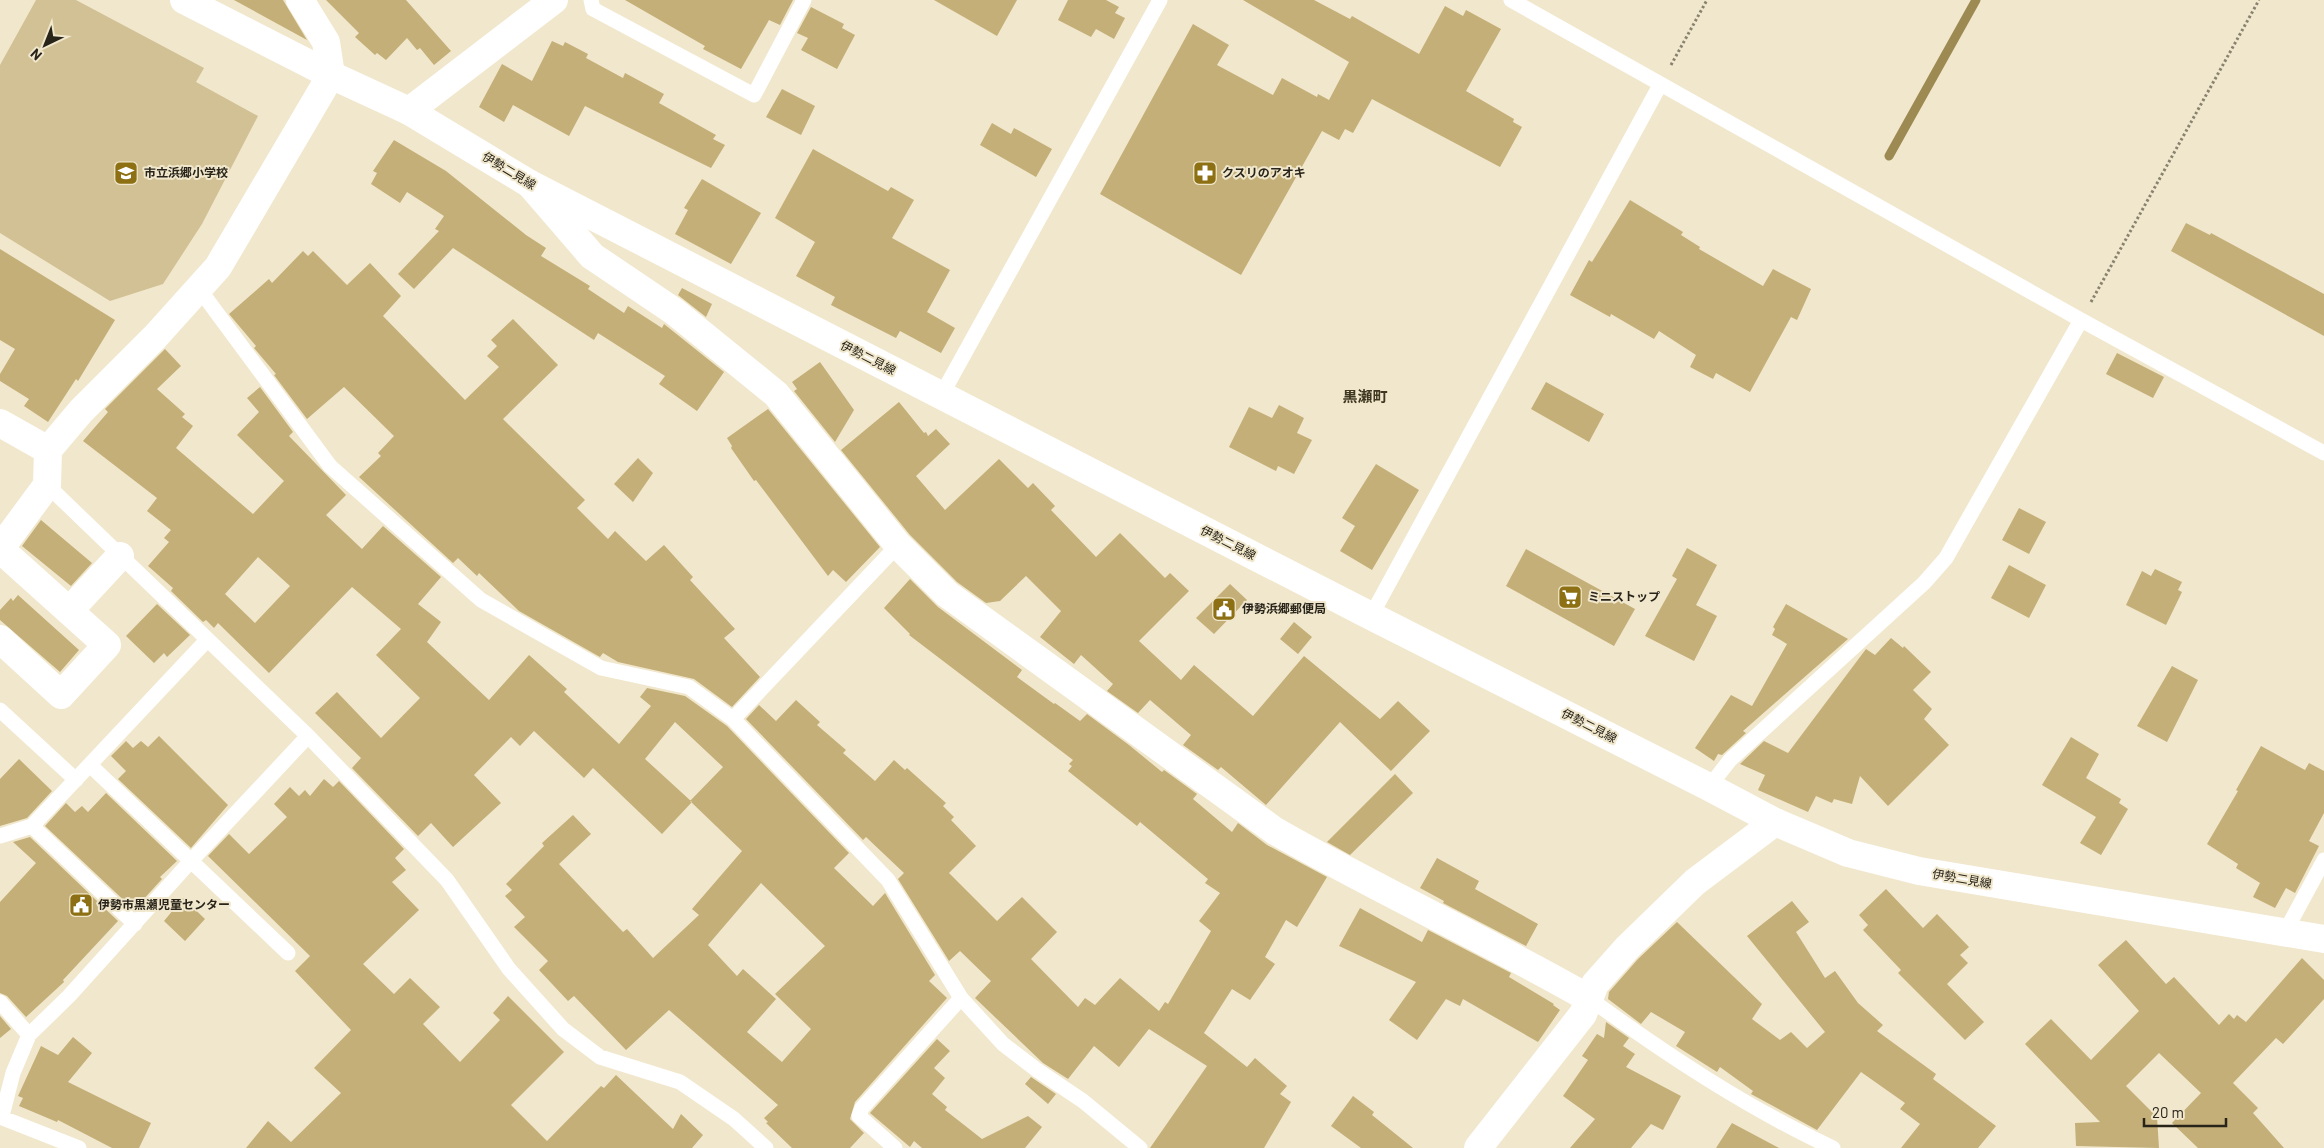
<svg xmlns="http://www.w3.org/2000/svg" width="2324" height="1148" font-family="Barlow,'Noto Sans JP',sans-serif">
<rect width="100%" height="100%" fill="#f1e7cc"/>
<path fill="#d1c194" d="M 36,0 L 76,0 L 204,68 L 196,82 L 258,116 L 202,224 L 163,284 L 110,301 L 0,233 L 0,65 Z"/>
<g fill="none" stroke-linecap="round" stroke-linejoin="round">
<path stroke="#9d8a53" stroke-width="9" d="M 1889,156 L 1976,0"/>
</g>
<path fill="#c3af77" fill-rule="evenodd" d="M 234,0 L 283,0 L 307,40 Z
M 326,0 L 406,0 L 451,51 L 434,65 L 420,48 L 417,50 L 407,38 L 386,60 L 377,53 L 375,55 L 355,37 L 359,33 Z
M 625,0 L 793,0 L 780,25 L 769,20 L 741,69 L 703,49 L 705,46 Z
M 934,0 L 1017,0 L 997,36 Z
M 1068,0 L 1106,0 L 1119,7 L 1115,13 L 1125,18 L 1114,39 L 1096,29 L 1091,37 L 1058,20 Z
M 1243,0 L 1314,0 L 1350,19 L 1352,16 L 1419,54 L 1445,6 L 1463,16 L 1466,10 L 1501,29 L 1466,91 L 1514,119 L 1513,122 L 1522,127 L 1500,167 L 1372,99 L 1353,133 L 1345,129 L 1339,140 L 1322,131 L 1241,275 L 1100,194 L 1193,24 L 1229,45 L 1217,65 L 1273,95 L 1282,78 L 1317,97 L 1318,94 L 1329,100 L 1349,62 Z
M 811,7 L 844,24 L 842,28 L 855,35 L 837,69 L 801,50 L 808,38 L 797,33 Z
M 552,41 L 563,46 L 565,42 L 588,54 L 586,58 L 623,78 L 625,73 L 664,94 L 659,103 L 716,135 L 713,139 L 725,145 L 711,168 L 585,106 L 569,136 L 513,105 L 504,122 L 479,107 L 502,64 L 532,81 Z
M 782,89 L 815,106 L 801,135 L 766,117 Z
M 992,123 L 1011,134 L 1014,128 L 1052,149 L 1036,177 L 980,145 Z
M 394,140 L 446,171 L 526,235 L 546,248 L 541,256 L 590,286 L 588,289 L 624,313 L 628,306 L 662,328 L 664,324 L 724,372 L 697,411 L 659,384 L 665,376 L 598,333 L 594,340 L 453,248 L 414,289 L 398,274 L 439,231 L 435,229 L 444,216 L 407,192 L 400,203 L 371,184 L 377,173 L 373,171 Z
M 813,149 L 888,191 L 891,187 L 914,200 L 892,238 L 950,270 L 927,312 L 955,328 L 941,353 L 900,331 L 896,338 L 831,305 L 835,297 L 796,276 L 815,242 L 775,218 Z
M 702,179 L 761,213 L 731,264 L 675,234 L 688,210 L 684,208 Z
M 1630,200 L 1683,232 L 1681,235 L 1700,247 L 1699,249 L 1763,286 L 1773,269 L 1811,289 L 1797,320 L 1791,317 L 1750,392 L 1716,373 L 1713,379 L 1690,367 L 1696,355 L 1659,331 L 1654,339 L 1611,314 L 1610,317 L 1570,295 L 1589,260 L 1592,262 Z
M 2186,223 L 2210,235 L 2211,233 L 2324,294 L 2324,336 L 2171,251 Z
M 0,249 L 115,320 L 78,381 L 76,379 L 48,422 L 24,406 L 29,399 L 0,381 L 0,374 L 15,349 L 0,340 Z
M 303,251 L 308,256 L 313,251 L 347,285 L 370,263 L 401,296 L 383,316 L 465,400 L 499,367 L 487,356 L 497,346 L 491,340 L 513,319 L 558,365 L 503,419 L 585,500 L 577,508 L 608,539 L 615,531 L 646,561 L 664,545 L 693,577 L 690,580 L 735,629 L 724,638 L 760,677 L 732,707 L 694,679 L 618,662 L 603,653 L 600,657 L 519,611 L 479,573 L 477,576 L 458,558 L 453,563 L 359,477 L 381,456 L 378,453 L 394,436 L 344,387 L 307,419 L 274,375 L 276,374 L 254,348 L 256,346 L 229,314 L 269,279 L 272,283 Z
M 682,288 L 712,304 L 706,317 L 678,295 Z
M 165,349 L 181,366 L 157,389 L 185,414 L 182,417 L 193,426 L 176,448 L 253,514 L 284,481 L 237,435 L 259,412 L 247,398 L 260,387 L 293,432 L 289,436 L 346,495 L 326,515 L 362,549 L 383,526 L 441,577 L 418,604 L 441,622 L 427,642 L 489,700 L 529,655 L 567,689 L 564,692 L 619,744 L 651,706 L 640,697 L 647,688 L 685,696 L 727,726 L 849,853 L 834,868 L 873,906 L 885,893 L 935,975 L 929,981 L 947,998 L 855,1102 L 850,1119 L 864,1133 L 850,1148 L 792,1148 L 766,1123 L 768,1122 L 764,1118 L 778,1105 L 669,1010 L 626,1050 L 574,996 L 568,1001 L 539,970 L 548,961 L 514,927 L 525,917 L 505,896 L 512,890 L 506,884 L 544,846 L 542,843 L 573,815 L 591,834 L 559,864 L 623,932 L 627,929 L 653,958 L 699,915 L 692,909 L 742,851 L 690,801 L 723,767 L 675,722 L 645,759 L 692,802 L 662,834 L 593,768 L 584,778 L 534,731 L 520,746 L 511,737 L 474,775 L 501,803 L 453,847 L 431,823 L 418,836 L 352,768 L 361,758 L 315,713 L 337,692 L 381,738 L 420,698 L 376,655 L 401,629 L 352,587 L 269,673 L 218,623 L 214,628 L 206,620 L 203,622 L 171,591 L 173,588 L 148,566 L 169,542 L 164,538 L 171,530 L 147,511 L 157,498 L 83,441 L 108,412 L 105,409 ZM 258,557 L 290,586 L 255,623 L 225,594 ZM 761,883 L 825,946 L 775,994 L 811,1029 L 782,1062 L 747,1032 L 776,999 L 743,969 L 737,976 L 708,945 Z
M 2117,353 L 2164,377 L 2153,398 L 2106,374 Z
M 820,362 L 854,410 L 835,442 L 794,391 L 797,389 L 792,382 Z
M 1546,382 L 1604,414 L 1589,442 L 1531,409 Z
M 899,402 L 924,433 L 926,432 L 928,436 L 936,429 L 950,444 L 916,476 L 945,510 L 999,459 L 1028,488 L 1033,483 L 1055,506 L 1051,510 L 1096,557 L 1120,533 L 1165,578 L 1170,573 L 1189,591 L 1139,641 L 1181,680 L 1194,665 L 1253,716 L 1304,656 L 1380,719 L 1398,701 L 1430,731 L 1391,771 L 1340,722 L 1266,805 L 1221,767 L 1218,770 L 1183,745 L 1191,735 L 1150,700 L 1138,713 L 1107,691 L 1113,684 L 1081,655 L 1074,664 L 1040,637 L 1061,611 L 1026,576 L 1000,601 L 986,603 L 957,582 L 910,535 L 841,450 Z
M 1279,405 L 1304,418 L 1297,433 L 1312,440 L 1294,474 L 1278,466 L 1276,471 L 1229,447 L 1249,407 L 1272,418 Z
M 768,409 L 880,547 L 846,582 L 833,570 L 828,576 L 756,480 L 754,481 L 731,448 L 732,446 L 727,438 Z
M 638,458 L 653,473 L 633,502 L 614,484 Z
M 1376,464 L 1419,490 L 1372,570 L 1340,551 L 1355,526 L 1342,518 Z
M 2019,508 L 2046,522 L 2029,554 L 2002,540 Z
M 41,520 L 92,563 L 71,586 L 22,546 Z
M 1687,548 L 1717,565 L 1696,605 L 1717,616 L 1694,661 L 1645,636 L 1677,579 L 1672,576 Z
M 1526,549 L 1635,609 L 1614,646 L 1506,586 Z
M 2009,565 L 2046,585 L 2029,618 L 1991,598 Z
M 2155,569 L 2182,582 L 2178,590 L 2182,592 L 2166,625 L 2126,605 L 2142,571 L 2151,576 Z
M 910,579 L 938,607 L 1022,670 L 1017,677 L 1054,704 L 1055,703 L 1080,721 L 1087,714 L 1129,745 L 1162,772 L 1164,770 L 1197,794 L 1193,799 L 1232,832 L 1238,823 L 1267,845 L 1327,877 L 1297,927 L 1286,920 L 1265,957 L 1275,964 L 1250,1000 L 1232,989 L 1204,1033 L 1247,1067 L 1255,1058 L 1287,1086 L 1280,1094 L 1291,1102 L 1264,1148 L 1150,1148 L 1207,1066 L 1149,1029 L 1119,1067 L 1094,1046 L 1068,1079 L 1043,1063 L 975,998 L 991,981 L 960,951 L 949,961 L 898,879 L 904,873 L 866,837 L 863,840 L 746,719 L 759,705 L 776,721 L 796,700 L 820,722 L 817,725 L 846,750 L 843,753 L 875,781 L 894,760 L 905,770 L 907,768 L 946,803 L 943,806 L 954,817 L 951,820 L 976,846 L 949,873 L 997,921 L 1022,897 L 1057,932 L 1031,959 L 1078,1007 L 1085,998 L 1095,1005 L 1120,978 L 1159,1011 L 1165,1002 L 1168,1004 L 1211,931 L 1199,921 L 1220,893 L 1205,883 L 1208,879 L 1140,822 L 1137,826 L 1068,771 L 1072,766 L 1069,764 L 1073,760 L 909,635 L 910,634 L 884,608 Z
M 1230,584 L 1247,600 L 1214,634 L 1196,618 Z
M 18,595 L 79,650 L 60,672 L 0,620 L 0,610 L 11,598 L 13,601 Z
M 157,604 L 190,635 L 167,657 L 164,653 L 154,663 L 126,636 Z
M 1786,604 L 1848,639 L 1743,731 L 1746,733 L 1722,755 L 1718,754 L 1714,761 L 1695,748 L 1731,695 L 1752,706 L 1787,644 L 1772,635 L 1775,629 L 1773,627 Z
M 1294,622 L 1312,637 L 1298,654 L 1280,639 Z
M 1891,638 L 1903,648 L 1904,646 L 1931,672 L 1913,690 L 1932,709 L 1924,719 L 1949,745 L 1888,806 L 1860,776 L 1852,804 L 1834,799 L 1832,803 L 1816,796 L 1808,812 L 1758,790 L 1765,775 L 1740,764 L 1764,741 L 1788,753 L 1866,649 L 1875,655 Z
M 2172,666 L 2198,680 L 2167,742 L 2137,726 Z
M 159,736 L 228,805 L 191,848 L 118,779 L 126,771 L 111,756 L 126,741 L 133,748 L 141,741 L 148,747 Z
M 2071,737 L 2099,754 L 2086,778 L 2121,799 L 2119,803 L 2128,809 L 2101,855 L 2080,843 L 2096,817 L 2042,785 Z
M 2261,746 L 2305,770 L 2309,763 L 2324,771 L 2324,813 L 2309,841 L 2319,846 L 2295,893 L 2286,888 L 2275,908 L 2253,897 L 2260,883 L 2236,868 L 2238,864 L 2207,844 L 2238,791 L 2236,790 Z
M 19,759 L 52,791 L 27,818 L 0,826 L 0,779 Z
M 1395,774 L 1413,793 L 1350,855 L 1327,842 Z
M 324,779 L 333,787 L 339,781 L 404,849 L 395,858 L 406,870 L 392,882 L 419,910 L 363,964 L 394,994 L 410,978 L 440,1007 L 423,1024 L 460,1062 L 500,1020 L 493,1013 L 508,996 L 564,1052 L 511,1105 L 547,1141 L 601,1086 L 604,1088 L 616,1075 L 673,1129 L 681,1114 L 703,1135 L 692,1148 L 246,1148 L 268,1121 L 291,1142 L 341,1093 L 314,1068 L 351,1030 L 295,971 L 310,956 L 208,856 L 229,834 L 249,854 L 287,817 L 274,804 L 290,787 L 299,796 L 305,790 L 310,796 Z
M 106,793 L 177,861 L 160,877 L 162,879 L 142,901 L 141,899 L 131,907 L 45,826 L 66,803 L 75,812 L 82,806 L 88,812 Z
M 30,837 L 118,921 L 63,980 L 64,982 L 26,1017 L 7,996 L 0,993 L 0,902 L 36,863 L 13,842 Z
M 1437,858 L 1479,881 L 1475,889 L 1538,924 L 1526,946 L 1443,903 L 1444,901 L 1420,888 Z
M 1886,889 L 1923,928 L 1937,914 L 1969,947 L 1960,955 L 1968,963 L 1947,984 L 1984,1022 L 1965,1040 L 1898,973 L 1901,970 L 1863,930 L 1868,925 L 1859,915 Z
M 183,898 L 205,919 L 185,941 L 164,921 Z
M 1792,901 L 1809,922 L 1796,932 L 1825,978 L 1835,971 L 1858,1003 L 1883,1025 L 1877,1031 L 1936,1074 L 1933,1079 L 1996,1126 L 1978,1148 L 1901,1148 L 1920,1124 L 1900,1109 L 1905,1103 L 1861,1072 L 1817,1130 L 1751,1094 L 1753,1091 L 1720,1067 L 1717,1072 L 1676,1046 L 1685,1032 L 1651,1012 L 1641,1024 L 1608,999 L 1609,992 L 1638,959 L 1677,922 L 1762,1004 L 1752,1019 L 1780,1040 L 1791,1032 L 1807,1048 L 1825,1032 L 1747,936 Z
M 1360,908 L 1422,942 L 1428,930 L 1511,973 L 1509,977 L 1554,1004 L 1553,1005 L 1560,1010 L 1538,1042 L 1463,999 L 1460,1006 L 1446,999 L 1417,1040 L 1389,1020 L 1416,982 L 1339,946 Z
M 2126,940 L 2166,984 L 2174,977 L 2219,1025 L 2229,1014 L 2234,1019 L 2237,1015 L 2246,1022 L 2302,958 L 2324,980 L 2324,999 L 2283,1044 L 2276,1038 L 2233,1083 L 2258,1108 L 2253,1113 L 2284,1148 L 2198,1148 L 2172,1123 L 2201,1093 L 2159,1053 L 2126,1086 L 2157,1117 L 2159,1148 L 2076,1146 L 2075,1123 L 2100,1122 L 2025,1044 L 2051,1019 L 2091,1060 L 2139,1011 L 2098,965 Z
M 0,1016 L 11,1029 L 0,1038 Z
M 1606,1022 L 1629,1038 L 1623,1046 L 1635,1054 L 1626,1067 L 1681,1096 L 1663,1130 L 1651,1124 L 1631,1148 L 1570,1148 L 1595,1119 L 1563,1096 L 1588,1060 L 1582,1056 L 1597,1034 L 1604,1038 Z
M 73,1037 L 92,1053 L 68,1082 L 151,1123 L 139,1148 L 112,1148 L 58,1120 L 57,1122 L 19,1106 L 23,1098 L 18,1096 L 41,1046 L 58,1055 Z
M 937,1039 L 950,1051 L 934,1068 L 945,1078 L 932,1094 L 947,1107 L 945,1110 L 982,1139 L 1028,1116 L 1042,1127 L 1025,1148 L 922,1148 L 914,1141 L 910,1147 L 870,1113 Z
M 1031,1077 L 1056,1094 L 1048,1104 L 1025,1084 Z
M 1353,1096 L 1374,1112 L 1372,1115 L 1413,1148 L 1361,1148 L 1331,1126 Z
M 1732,1123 L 1779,1148 L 1716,1148 Z"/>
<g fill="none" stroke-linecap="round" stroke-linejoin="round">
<path stroke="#898270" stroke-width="3" stroke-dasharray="2.5 2.5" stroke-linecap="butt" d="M 1671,65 L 1707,0
M 2091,302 L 2259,0"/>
<path stroke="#fff" stroke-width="15" d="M 591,0 L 593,9 L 754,95 L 804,0
M 1511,0 L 2081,320 L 2324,453
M 200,290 L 330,466 L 481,600 L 601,668 L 689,687 L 733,719 L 888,880 L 961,998 L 1003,1044 L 1037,1070 L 1083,1101 L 1140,1148
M 941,396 L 1160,0
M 47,485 L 308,736 L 447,880 L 509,969 L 563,1029 L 600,1057 L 680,1082 L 734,1119 L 766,1148
M 1371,616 L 1660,85
M 0,710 L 76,780
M 733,719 L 898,545
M 91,766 L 288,953
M 1709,787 L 1730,760 L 1924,583 L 1946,558 L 2081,320
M 32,826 L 135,924
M 0,836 L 32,826 L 207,640
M 2284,934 L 2324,860
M 1590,999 C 1667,1055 1747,1108 1833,1148
M 0,1002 L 29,1035
M 2,1116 L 13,1073 L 29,1035 L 69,996 L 190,862 L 308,736
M 0,1117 L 79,1148
M 895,1148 L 859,1116 L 862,1108 L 961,998"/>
<path stroke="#fff" stroke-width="28" d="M 409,111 L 554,0
M 530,184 L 592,256 L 675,312 L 776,394 L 898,545 L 947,594 L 1275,831 C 1378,890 1487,940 1590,999
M 0,423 L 48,450
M 0,549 L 47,485 L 48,450 L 81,411 L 155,337 L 218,267 L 331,75 L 326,42 L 300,0
M 0,549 L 107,645 L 61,695 L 0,639
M 69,611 L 120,556
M 1478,1148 L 1583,1014 L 1595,984 L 1627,948 L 1695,882 L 1775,822"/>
<path stroke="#fff" stroke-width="28" d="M 184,0 L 331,75 L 409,111 L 530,184 L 1371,616 L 1709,787 L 1775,822 L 1848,853 L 1919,871 L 2324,939"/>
</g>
<defs>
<g id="school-square" transform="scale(1.25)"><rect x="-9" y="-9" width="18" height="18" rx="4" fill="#8c7013" stroke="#f1e7cc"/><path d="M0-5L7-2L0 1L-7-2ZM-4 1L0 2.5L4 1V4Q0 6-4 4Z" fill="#fff"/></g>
<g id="pharmacy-square" transform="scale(1.25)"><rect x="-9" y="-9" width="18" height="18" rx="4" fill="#8c7013" stroke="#f1e7cc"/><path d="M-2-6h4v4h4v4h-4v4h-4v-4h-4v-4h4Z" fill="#fff"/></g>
<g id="supermarket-square" transform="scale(1.25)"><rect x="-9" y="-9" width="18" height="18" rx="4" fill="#8c7013" stroke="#f1e7cc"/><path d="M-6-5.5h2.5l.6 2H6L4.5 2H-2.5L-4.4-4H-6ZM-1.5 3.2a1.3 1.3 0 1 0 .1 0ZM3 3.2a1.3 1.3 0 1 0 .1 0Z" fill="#fff"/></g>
<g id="civic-square" transform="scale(1.25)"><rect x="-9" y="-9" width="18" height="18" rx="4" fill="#8c7013" stroke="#f1e7cc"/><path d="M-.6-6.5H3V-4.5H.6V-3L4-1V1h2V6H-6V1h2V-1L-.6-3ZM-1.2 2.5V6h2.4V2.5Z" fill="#fff"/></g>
</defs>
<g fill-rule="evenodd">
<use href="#school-square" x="126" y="173"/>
<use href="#pharmacy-square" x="1205" y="173"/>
<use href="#supermarket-square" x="1570" y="597"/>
<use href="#civic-square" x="1224" y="609"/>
<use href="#civic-square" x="81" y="905"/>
</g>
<g text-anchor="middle" stroke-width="4" stroke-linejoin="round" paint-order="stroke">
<g font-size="12" fill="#28241a" stroke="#f1e7cc">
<text transform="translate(509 171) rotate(31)" y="4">伊勢二見線</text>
<text transform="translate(868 358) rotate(27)" y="4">伊勢二見線</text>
<text transform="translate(1228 543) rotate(27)" y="4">伊勢二見線</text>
<text transform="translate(1589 726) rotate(27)" y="4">伊勢二見線</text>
<text transform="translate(1962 879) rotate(10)" y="4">伊勢二見線</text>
</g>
<g font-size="12" font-weight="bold" fill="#28241a" stroke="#f1e7cc" text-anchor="start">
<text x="144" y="177">市立浜郷小学校</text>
<text x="1222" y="177">クスリのアオキ</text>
<text x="1588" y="601">ミニストップ</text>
<text x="1242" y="613">伊勢浜郷郵便局</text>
<text x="98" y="909">伊勢市黒瀬児童センター</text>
</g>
<g font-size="15" font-weight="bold" fill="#3f3721" stroke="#f1e7cc">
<text x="1365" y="402">黒瀬町</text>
</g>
</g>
<g transform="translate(45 45) rotate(223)" stroke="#f1e7cc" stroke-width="4" paint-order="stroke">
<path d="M0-4L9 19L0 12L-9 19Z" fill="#28241a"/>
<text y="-8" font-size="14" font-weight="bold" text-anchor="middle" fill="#28241a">N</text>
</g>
<path d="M2144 1118v8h82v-8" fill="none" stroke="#28241a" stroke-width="2.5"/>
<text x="2152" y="1118" font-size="15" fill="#28241a" stroke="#f1e7cc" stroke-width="4" paint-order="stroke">20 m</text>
</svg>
